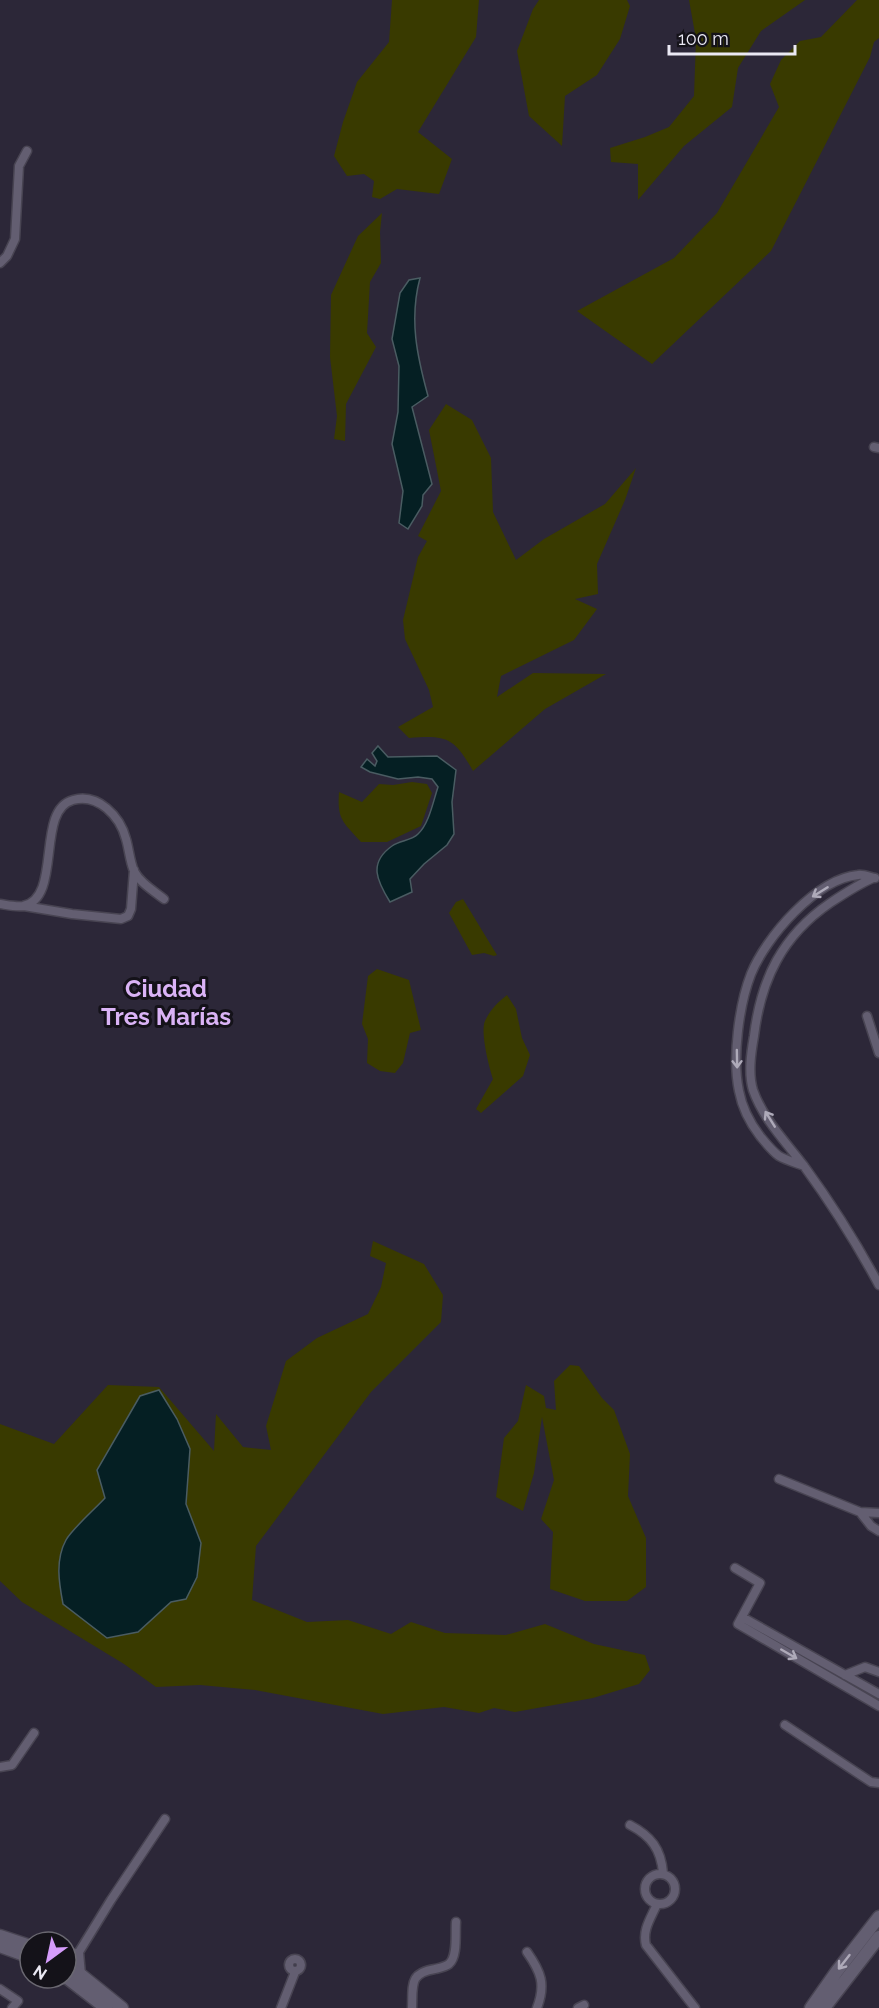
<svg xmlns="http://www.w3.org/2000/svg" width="879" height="2008" font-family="Raleway,sans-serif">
<rect width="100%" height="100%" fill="#2c2738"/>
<path fill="#393a00" d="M 392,0 L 479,0 L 476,37 L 418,132 L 452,159 L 439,194 L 397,189 L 380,199 L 372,197 L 374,181 L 364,174 L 347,176 L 334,156 L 343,122 L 357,82 L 389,42 Z
M 539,0 L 627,0 L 630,6 L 620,39 L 597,75 L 565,96 L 562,146 L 529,116 L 517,51 L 533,9 Z
M 689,0 L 805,0 L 761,31 L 738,68 L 732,107 L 684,146 L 638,200 L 638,164 L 611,162 L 610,148 L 645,137 L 669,127 L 694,96 L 696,39 Z
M 857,0 L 879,0 L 879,38 L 874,42 L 870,57 L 771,251 L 652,364 L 577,311 L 674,258 L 717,213 L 779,107 L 770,84 L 781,60 L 800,41 L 821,37 Z
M 382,213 L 380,232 L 381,263 L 370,282 L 367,333 L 376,347 L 346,404 L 345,441 L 334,439 L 337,416 L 330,357 L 331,295 L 358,236 Z
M 446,404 L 472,420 L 491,458 L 493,512 L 516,560 L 544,539 L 605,504 L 636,468 L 625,500 L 597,564 L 598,594 L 575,599 L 597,609 L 574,640 L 501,676 L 497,697 L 533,673 L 606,674 L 545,709 L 473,771 C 454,737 446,735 409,738 L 398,727 L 433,707 L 429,690 L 405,639 L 403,620 L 418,557 L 427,541 L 418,536 L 441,491 L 429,430 Z
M 412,782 L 427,784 L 432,793 L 421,826 L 387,842 L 361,842 C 343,822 337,820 339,792 L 362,802 L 379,784 L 393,785 Z
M 463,899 L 497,955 L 494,956 L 484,953 L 472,955 L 449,913 L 456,902 Z
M 377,969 L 409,980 L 421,1030 L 410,1033 L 403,1063 L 395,1073 L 380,1071 L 367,1063 L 368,1039 L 362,1024 L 368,976 Z
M 507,995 L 516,1009 L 522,1038 L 530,1055 L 523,1076 L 481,1113 L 476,1109 L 493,1079 C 489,1067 480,1031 485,1021 C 490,1010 498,1002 507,995 Z
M 373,1241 L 424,1264 L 443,1295 L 441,1322 L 371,1392 L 256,1546 L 252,1600 L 307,1622 L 348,1620 L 391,1634 L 411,1622 L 445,1633 L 506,1635 L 545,1624 L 594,1644 L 645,1655 L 650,1670 L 639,1684 L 593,1698 L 515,1712 L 494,1708 L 479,1713 L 444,1707 L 383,1714 L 255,1690 L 200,1685 L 156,1687 L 124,1664 L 22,1602 L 0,1581 L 0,1424 L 54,1444 L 108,1385 L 159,1387 L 214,1451 L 216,1414 L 243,1447 L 271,1450 L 266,1426 L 286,1361 L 317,1338 L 368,1314 L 381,1287 L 386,1263 L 370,1256 Z
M 570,1365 L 579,1366 L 602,1398 L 614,1410 L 630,1454 L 628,1496 L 646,1538 L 646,1587 L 627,1601 L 585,1601 L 550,1589 L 553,1532 L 541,1519 L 554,1480 L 542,1417 L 534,1473 L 523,1511 L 496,1497 L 504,1438 L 518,1421 L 526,1385 L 544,1396 L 546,1408 L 556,1410 L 554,1381 Z"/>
<path fill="#051f23" stroke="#4a5c62" stroke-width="1.5" d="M 420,278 C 409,319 417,356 428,396 L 412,407 L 432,484 L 423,495 L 422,506 L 408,529 L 399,523 L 403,491 L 392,444 L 398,412 L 399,366 L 392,339 L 400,293 L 409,280 Z
M 378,746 L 388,757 L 437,756 L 456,770 L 452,802 L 454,834 L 447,845 L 424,864 L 410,879 L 412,892 L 390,902 C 377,881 368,863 392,846 C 400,840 411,841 418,834 C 429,824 433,802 438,787 L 432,779 L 418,777 L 398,779 L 370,772 L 361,767 L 367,759 L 375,766 L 377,761 L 372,753 Z
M 159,1390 L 177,1419 L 190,1449 L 186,1504 L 201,1543 L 197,1577 L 186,1599 L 171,1602 L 138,1632 L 107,1638 L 63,1604 C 59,1583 55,1560 66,1540 C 72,1529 95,1509 105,1498 L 97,1470 L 140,1396 Z"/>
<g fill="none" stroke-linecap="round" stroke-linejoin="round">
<g stroke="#484452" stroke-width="11">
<path id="street" d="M 0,263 L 7,256 L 15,239 L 19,166 L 27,151
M 874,447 L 879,448
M 873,878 C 857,885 845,893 830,903 C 782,936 761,979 754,1036 C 751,1053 748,1073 753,1090 C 763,1119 786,1142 804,1166 C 831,1203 857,1244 879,1285
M 0,904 C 7,905 16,907 23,906 C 63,898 35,810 73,800 C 98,793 120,816 126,839 C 129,849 130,862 134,871 C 140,883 154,891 164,899
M 24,906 L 72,914 L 121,919 L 128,916 L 131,909 L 134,870
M 867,1016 L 879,1053
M 804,1166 C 796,1163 786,1160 779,1156 C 772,1151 765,1142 760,1136 C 750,1123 742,1107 739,1091 C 732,1058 739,1005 751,974 C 766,937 816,879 858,875 C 863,874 870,877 875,878
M 779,1479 L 860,1512 L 879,1513
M 860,1512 L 871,1526 L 879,1531
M 735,1568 L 760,1583 L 738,1624 L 879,1706
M 742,1617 L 879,1694
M 845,1675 L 865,1667 L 879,1672
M 785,1725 L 871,1782 L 879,1783
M 0,1767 L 12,1765 L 34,1733
M 630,1825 C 651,1836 661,1849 663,1873
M645 1889a15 15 0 1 1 30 0a15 15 0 1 1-30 0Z
M 657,1904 C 651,1918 642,1930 646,1945 L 695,2008
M 79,1952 L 81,1975
M 527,1952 C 541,1972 546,1984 537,2008
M 66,1958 L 79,1952 L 111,1900 L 165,1819
M289 1965a6 6 0 1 1 12 0a6 6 0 1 1-12 0Z
M 0,1989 L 18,2001 L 12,2008
M 281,2008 L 295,1972
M 412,2008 C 413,1985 409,1973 435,1969 C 439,1968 445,1967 449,1964 C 458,1956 455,1934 456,1922
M 578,2008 L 584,2005"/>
</g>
<g stroke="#484452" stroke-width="15">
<path id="secondary" d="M 0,1936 L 30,1946
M 0,1946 L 30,1957
M 66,1966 L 81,1975 L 122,2008
M 66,1977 L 106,2008
M 811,2008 L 837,1971 L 879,1917
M 824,2008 L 879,1937"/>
</g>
<use href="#street" stroke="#635e71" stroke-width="8"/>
<use href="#secondary" stroke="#635e71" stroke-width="12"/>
</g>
<defs><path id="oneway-shaft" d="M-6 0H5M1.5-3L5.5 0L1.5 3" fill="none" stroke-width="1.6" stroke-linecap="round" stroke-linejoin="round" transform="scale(1.5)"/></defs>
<g stroke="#aeaab9">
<use href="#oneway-shaft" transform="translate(820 892) rotate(148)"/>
<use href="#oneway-shaft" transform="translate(737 1059) rotate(89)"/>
<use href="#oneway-shaft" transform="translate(770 1119) rotate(-122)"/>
<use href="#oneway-shaft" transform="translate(789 1654) rotate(30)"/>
<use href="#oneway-shaft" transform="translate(844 1962) rotate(128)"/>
</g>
<g text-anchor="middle" stroke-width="6" stroke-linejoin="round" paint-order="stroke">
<g font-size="24" font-weight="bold" fill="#dab3f6" stroke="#141219">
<text x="166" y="997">Ciudad<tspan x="166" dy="28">Tres Marías</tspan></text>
</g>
</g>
<g transform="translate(48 1960) rotate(213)"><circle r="28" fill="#141219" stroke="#6a6871" stroke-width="1.5"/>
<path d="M0-4.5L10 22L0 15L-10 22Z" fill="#d59cfb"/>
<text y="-9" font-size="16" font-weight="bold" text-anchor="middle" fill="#ebe9f4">N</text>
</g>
<path d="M669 45v9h126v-9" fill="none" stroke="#ebe9f4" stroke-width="3"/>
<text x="678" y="45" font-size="18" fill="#ebe9f4" stroke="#141219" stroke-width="4.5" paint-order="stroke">100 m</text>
</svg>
